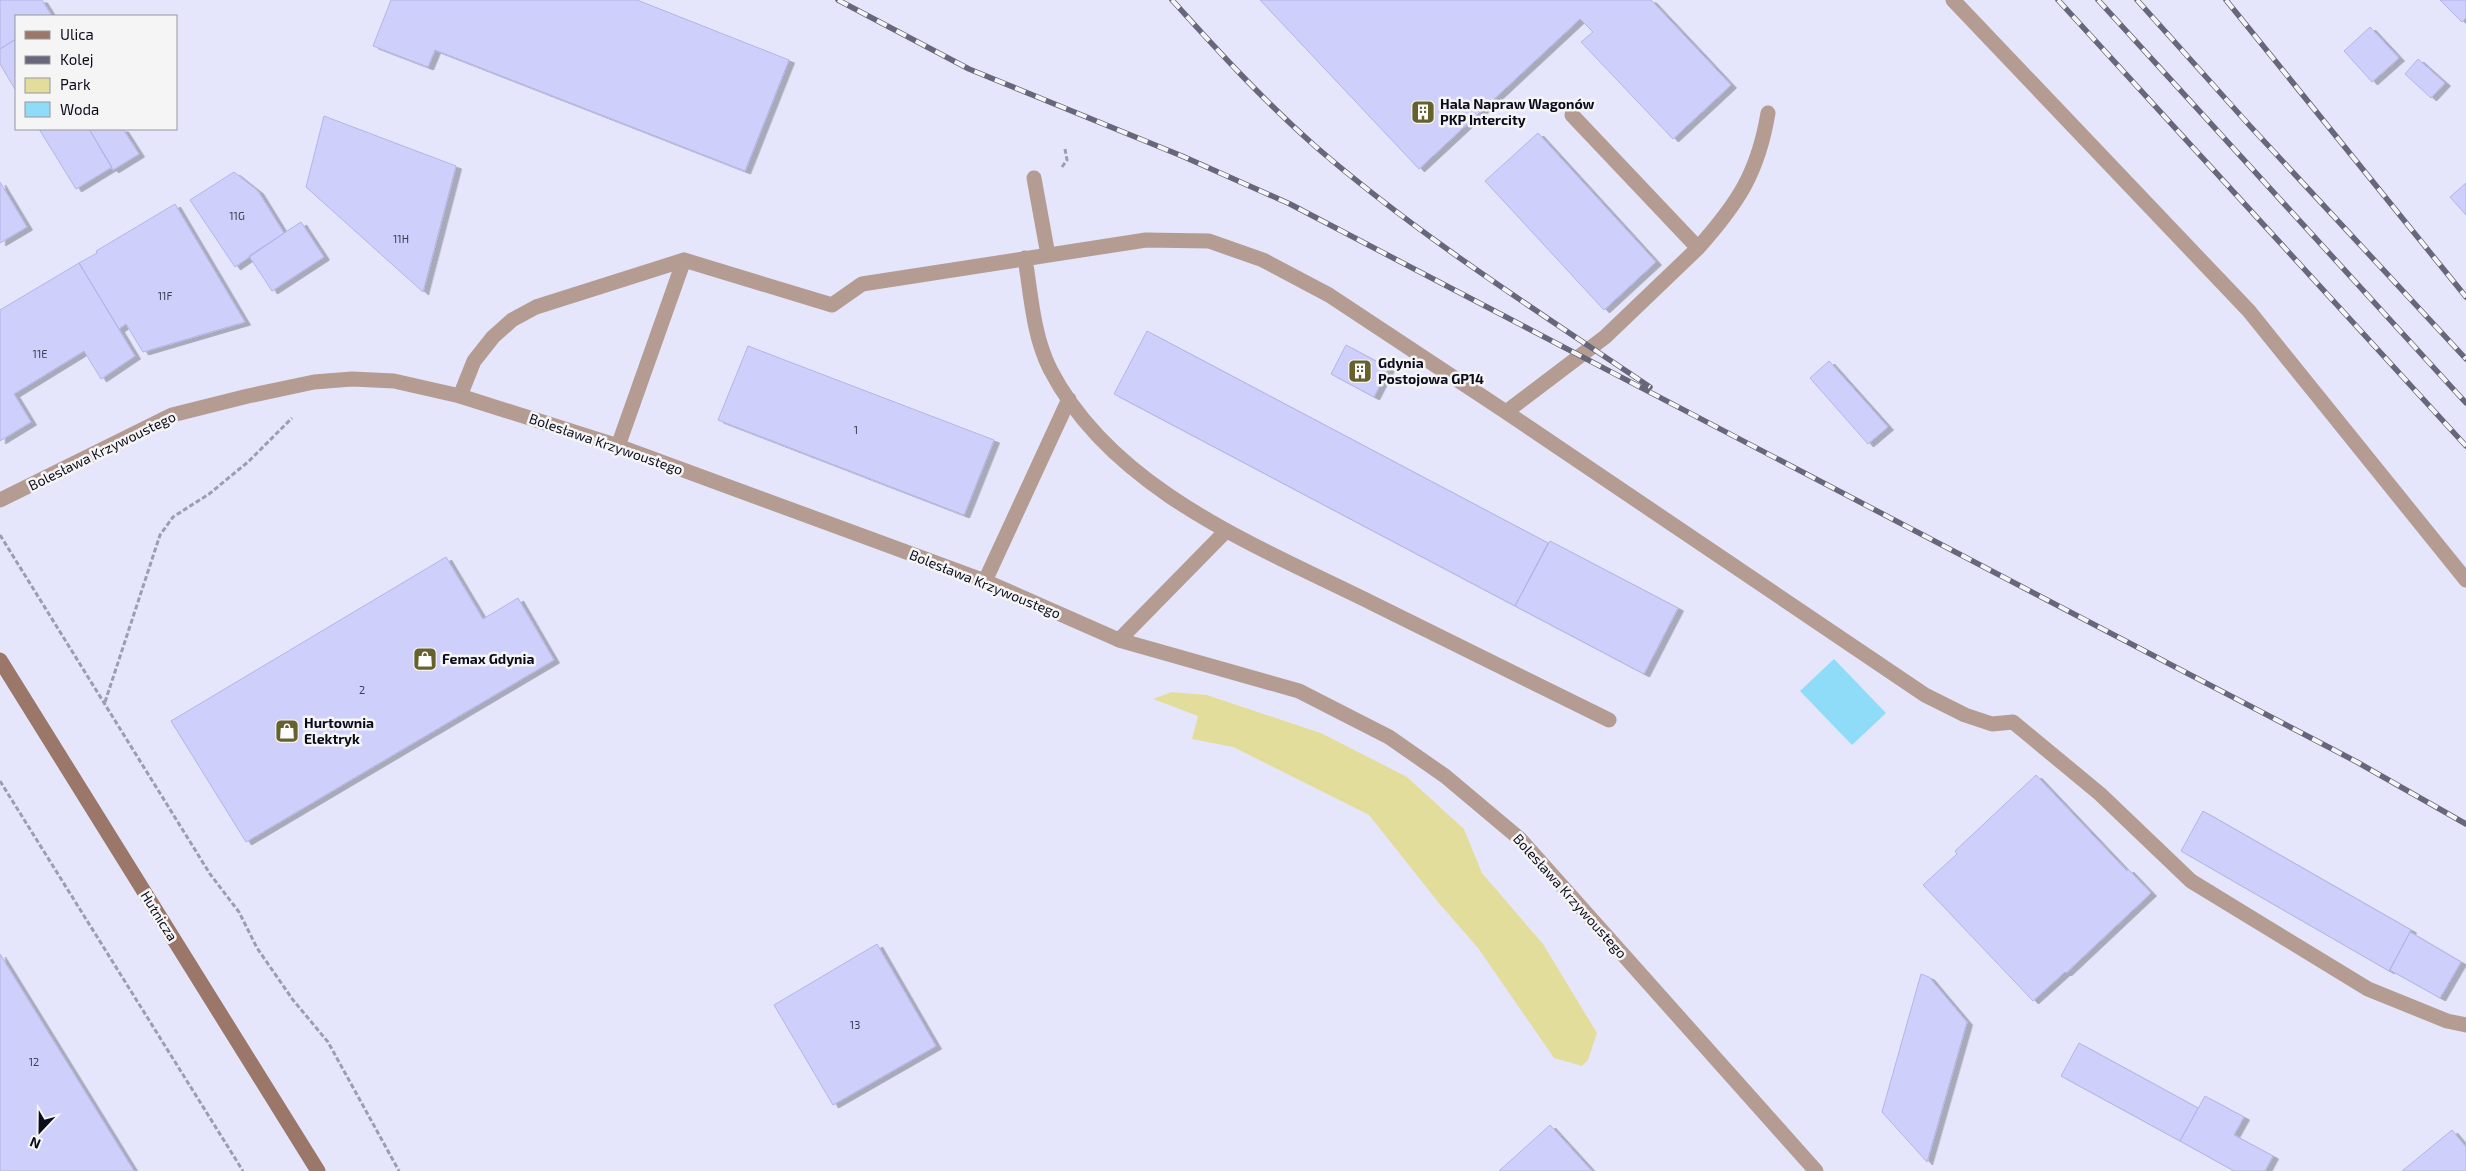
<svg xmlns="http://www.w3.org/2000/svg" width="2466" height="1171" font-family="'Exo 2',sans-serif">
<defs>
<filter id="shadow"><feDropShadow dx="5.5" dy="3" stdDeviation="0" flood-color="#0004"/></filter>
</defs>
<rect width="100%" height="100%" fill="#e5e6fc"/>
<path fill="#e3dd9c" d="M 1172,692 L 1207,695 L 1321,733 L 1407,777 L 1464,829 L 1482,873 L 1543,944 L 1597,1033 L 1588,1060 L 1582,1066 L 1554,1058 L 1478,948 L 1438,902 L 1369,815 L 1233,747 L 1192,739 L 1198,716 L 1153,699 Z"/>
<path fill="#8fdcf9" d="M 1834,659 L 1886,713 L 1852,745 L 1800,691 Z"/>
<path fill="#cecffa" stroke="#b3b4e8" filter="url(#shadow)" d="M 0,0 L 42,0 L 52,16 L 16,16 L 16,39 L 0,49 Z
M 391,0 L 637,0 L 789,60 L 745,171 L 435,50 L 428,67 L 373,46 Z
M 1260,0 L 1651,0 L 1731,85 L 1673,139 L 1581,42 L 1593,32 L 1580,19 L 1419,169 Z
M 2440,0 L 2466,0 L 2466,18 L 2462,22 Z
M 2370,27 L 2399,58 L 2372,82 L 2344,51 Z
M 16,39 L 16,91 L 0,64 L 0,49 Z
M 2418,59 L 2445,83 L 2431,98 L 2405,74 Z
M 324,116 L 456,166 L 423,292 L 306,187 Z
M 39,129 L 89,129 L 112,167 L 76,189 Z
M 89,129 L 123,129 L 139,154 L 113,170 Z
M 1538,133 L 1656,262 L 1604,310 L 1485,181 Z
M 234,172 L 258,191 L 284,233 L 235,267 L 190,200 Z
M 0,182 L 27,227 L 0,243 Z
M 2466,183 L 2466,215 L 2450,197 Z
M 175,204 L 245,322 L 143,352 L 126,324 L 119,329 L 79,263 L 97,253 L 96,251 Z
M 301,222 L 324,257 L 272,291 L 249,256 Z
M 79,263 L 135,356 L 101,379 L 84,351 L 14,394 L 31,422 L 0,441 L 0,310 Z
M 1147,331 L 1548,543 L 1515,606 L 1114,394 Z
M 1346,345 L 1389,368 L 1374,397 L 1331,374 Z
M 748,346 L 994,440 L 964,515 L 718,420 Z
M 1829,361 L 1888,427 L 1868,444 L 1810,378 Z
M 1550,541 L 1678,608 L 1644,674 L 1515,606 Z
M 446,557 L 483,619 L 518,598 L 554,660 L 246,842 L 171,721 Z
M 2036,775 L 2127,871 L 2128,869 L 2151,893 L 2066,973 L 2065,972 L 2033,1001 L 1923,885 L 1957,854 L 1955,851 Z
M 2203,811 L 2411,930 L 2389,971 L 2181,851 Z
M 2410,932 L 2461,962 L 2440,998 L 2390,970 Z
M 877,944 L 936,1046 L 833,1105 L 774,1005 Z
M 0,954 L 134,1171 L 0,1171 Z
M 1921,974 L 1929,977 L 1967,1022 L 1927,1162 L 1882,1112 Z
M 2079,1043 L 2198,1108 L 2180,1141 L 2061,1076 Z
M 2205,1096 L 2244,1117 L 2234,1135 L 2273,1156 L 2265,1171 L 2234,1171 L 2180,1141 Z
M 1550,1125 L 1592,1171 L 1499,1171 Z
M 2452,1130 L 2466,1147 L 2466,1171 L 2402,1171 Z"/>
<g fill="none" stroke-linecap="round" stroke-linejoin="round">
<path stroke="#9d9db2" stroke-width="3" stroke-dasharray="5 2.5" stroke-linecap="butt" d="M 1062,167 L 1067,160 L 1065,149
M 0,535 L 210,874 L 239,912 L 257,948 L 293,1000 L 328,1042 L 399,1171
M 105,702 L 160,535 L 173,517 L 209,494 L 248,462 L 292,418
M 0,781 L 243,1171"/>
<path stroke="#b59c92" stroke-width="15" d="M 1953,0 L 2249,311 L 2466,580
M 1034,178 L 1048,255
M 1698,248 C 1738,203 1758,173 1768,113
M 1025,258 C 1031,295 1033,335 1050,369 C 1112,490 1257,546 1372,603 C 1451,642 1530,681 1609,720
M 460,396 L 474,361 L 493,337 L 512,320 L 536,307 L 684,260
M 1506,412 L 1925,695 L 1965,715 L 1992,724 L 2013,722 L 2100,794 L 2191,881 L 2368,989 L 2447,1021 L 2466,1025
M 618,446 L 684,260 L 832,305 L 862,284 L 1146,240 L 1209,241 L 1263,260 L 1329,295 L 1506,412 L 1605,337 L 1698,248 L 1572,115
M 985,581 L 1069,399
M 1119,640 L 1226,531"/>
<path stroke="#b59c92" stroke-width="15" d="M 0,500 L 172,415 L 248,396 L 314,382 L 352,379 L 394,381 L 460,396 L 618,446 L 985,581 L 1119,640 L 1299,691 L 1389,737 L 1445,776 L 1520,839 L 1816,1171"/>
<path stroke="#9a7768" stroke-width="15" d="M 0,660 L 318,1171"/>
<g stroke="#67677b" stroke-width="5.5">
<path id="rail" d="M 838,0 L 969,69 L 1182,156 L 1290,204 L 2357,762 L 2466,824
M 1172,0 C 1218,51 1264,101 1315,146 C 1419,236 1536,310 1650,387
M 2058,0 L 2466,446
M 2098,0 L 2466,403
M 2137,0 L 2250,126 L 2466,359
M 2226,0 L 2466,297"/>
</g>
<use href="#rail" stroke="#f5f5f5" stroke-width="4" stroke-dasharray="11" stroke-linecap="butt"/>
</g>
<defs>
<g id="building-square" transform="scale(1.25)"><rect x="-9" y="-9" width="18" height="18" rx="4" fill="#67612e" stroke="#f5f5f5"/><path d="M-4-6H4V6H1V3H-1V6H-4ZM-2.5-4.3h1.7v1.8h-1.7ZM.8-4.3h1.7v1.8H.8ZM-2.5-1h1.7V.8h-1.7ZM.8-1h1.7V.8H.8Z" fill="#fff"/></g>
<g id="shop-square" transform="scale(1.25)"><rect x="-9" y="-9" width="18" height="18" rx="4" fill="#67612e" stroke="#f5f5f5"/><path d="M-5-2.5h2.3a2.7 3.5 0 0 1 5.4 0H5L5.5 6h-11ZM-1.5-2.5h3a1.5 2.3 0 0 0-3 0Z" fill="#fff"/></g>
</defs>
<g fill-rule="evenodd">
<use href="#building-square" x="1423" y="112"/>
<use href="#building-square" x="1360" y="371"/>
<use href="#shop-square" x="425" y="659"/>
<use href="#shop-square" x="287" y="731"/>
</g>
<g text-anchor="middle" stroke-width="5" stroke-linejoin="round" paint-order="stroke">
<g font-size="11" fill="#3d3d55">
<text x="237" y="220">11G</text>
<text x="401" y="243">11H</text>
<text x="165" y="300">11F</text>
<text x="40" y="358">11E</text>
<text x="856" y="434">1</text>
<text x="362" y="694">2</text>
<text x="855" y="1029">13</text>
<text x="34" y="1066">12</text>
</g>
<g font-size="14" font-weight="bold" fill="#0d0c1e" stroke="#f5f5f5" text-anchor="start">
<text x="1440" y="109">Hala Napraw Wagonów<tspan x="1440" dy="16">PKP Intercity</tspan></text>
<text x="1378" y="368">Gdynia<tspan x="1378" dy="16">Postojowa GP14</tspan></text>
<text x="442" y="664">Femax Gdynia</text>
<text x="304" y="728">Hurtownia<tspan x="304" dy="16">Elektryk</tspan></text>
</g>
<g font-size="14" fill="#0d0c1e" stroke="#f5f5f5">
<text transform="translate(606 444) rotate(19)" y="5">Bolesława Krzywoustego</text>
<text transform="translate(102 451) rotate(-26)" y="5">Bolesława Krzywoustego</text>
<text transform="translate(985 584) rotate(22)" y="5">Bolesława Krzywoustego</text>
<text transform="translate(1570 896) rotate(48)" y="5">Bolesława Krzywoustego</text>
<text transform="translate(159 916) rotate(58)" y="5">Hutnicza</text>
</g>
</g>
<rect x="15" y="15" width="162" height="115" fill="#f5f5f5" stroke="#98989f"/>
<rect x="25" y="31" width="25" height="8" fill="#9a7768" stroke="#98989f"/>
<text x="60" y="40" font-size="15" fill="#0d0c1e">Ulica</text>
<rect x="25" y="56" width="25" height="8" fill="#67677b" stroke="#98989f"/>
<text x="60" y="65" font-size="15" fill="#0d0c1e">Kolej</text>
<rect x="25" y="78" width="25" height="15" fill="#e3dd9c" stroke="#98989f"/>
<text x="60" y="90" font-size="15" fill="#0d0c1e">Park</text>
<rect x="25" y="102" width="25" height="15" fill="#8fdcf9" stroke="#98989f"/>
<text x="60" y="115" font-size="15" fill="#0d0c1e">Woda</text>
<g transform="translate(40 1131) rotate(202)" stroke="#f5f5f5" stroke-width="4" paint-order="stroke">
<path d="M0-4L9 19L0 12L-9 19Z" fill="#0d0c1e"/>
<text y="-8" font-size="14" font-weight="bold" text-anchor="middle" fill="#0d0c1e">N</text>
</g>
</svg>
